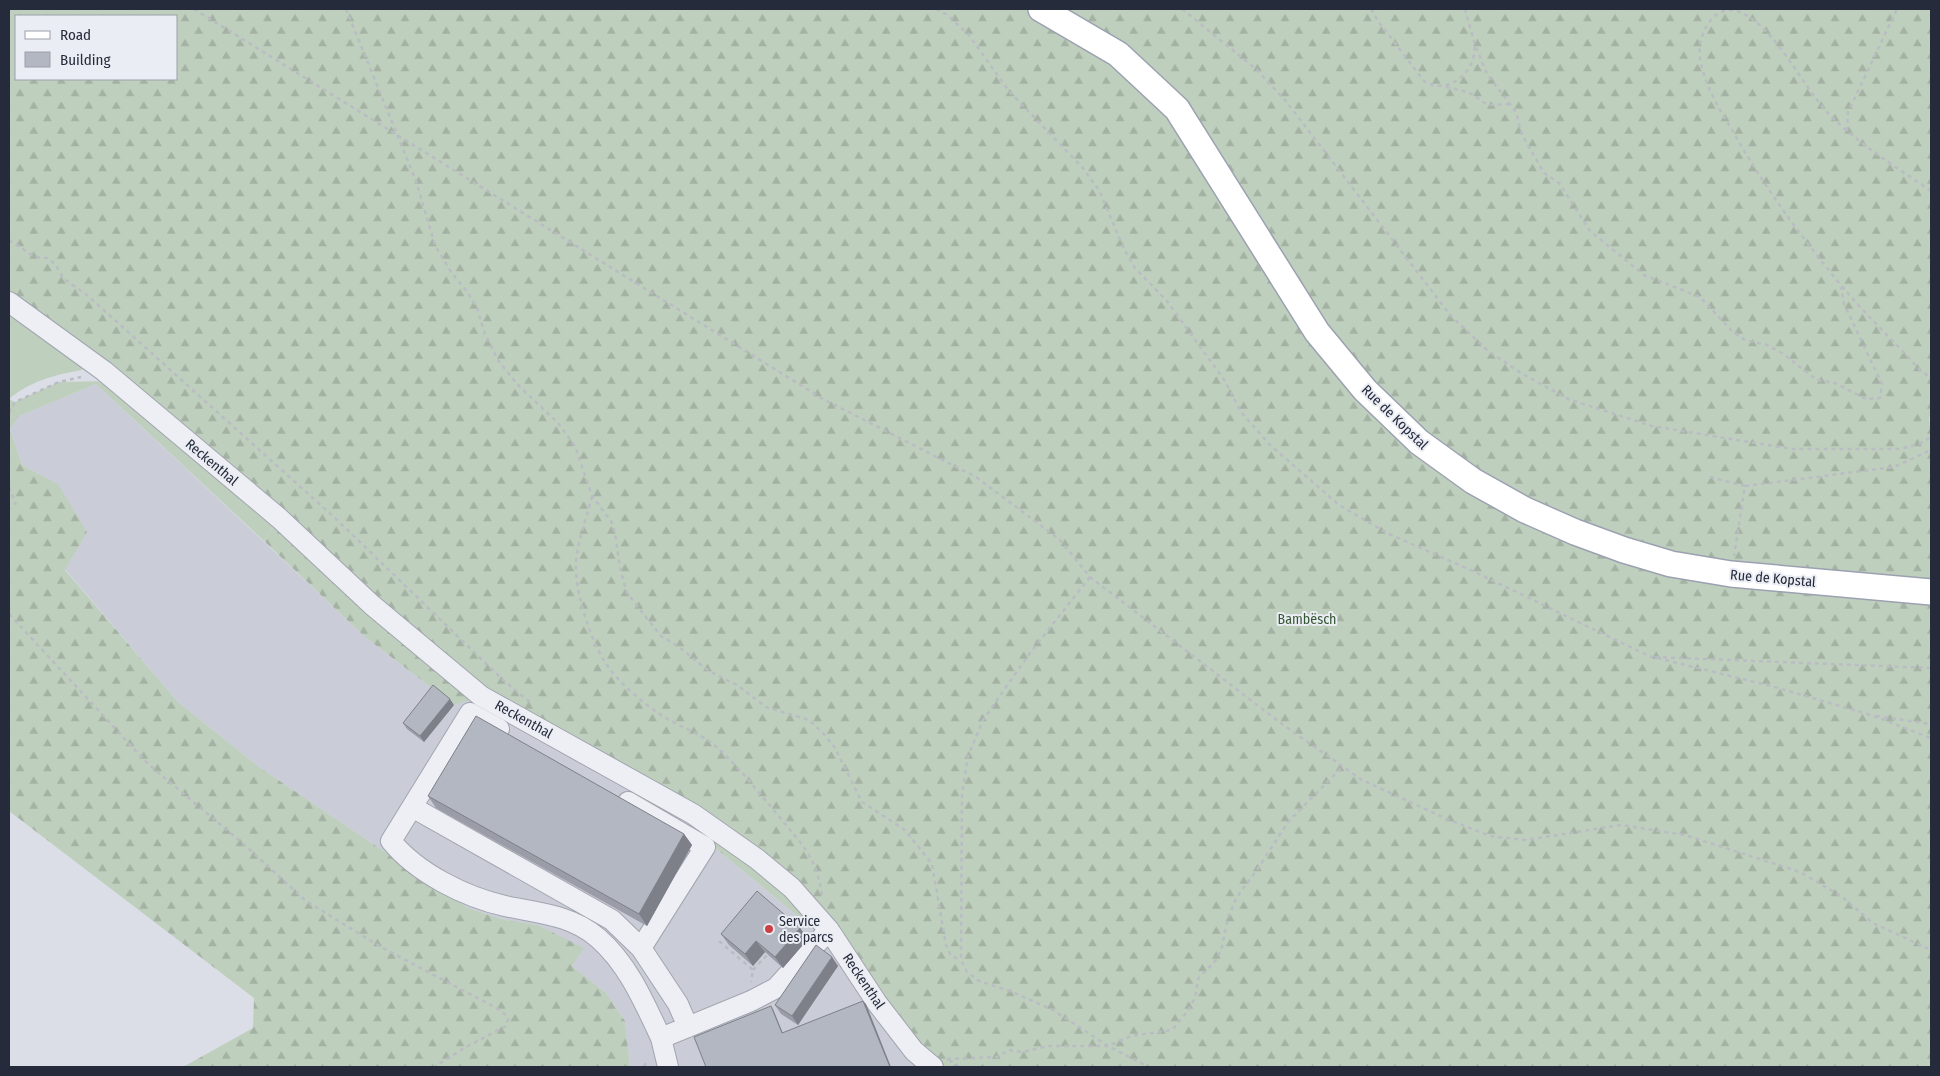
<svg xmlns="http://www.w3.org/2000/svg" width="1940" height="1076" font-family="'Fira Sans Condensed',sans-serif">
<defs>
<pattern id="forest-firs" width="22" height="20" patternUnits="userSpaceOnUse" patternTransform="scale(1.25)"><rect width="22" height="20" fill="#bfcfbd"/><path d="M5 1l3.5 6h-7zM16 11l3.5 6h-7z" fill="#a4b2a3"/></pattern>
</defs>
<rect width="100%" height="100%" fill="#dbdee6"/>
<path fill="#cacdd7" d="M 96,384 L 365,637 L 454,705 L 481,696 L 693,814 L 685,827 L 708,842 L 822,936 L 920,1067 L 630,1067 L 625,1021 L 606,993 L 572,966 L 583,948 L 538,925 L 501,919 L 468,908 L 259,767 L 178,702 L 65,569 L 58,484 L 22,465 L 10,429 L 19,416 Z"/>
<path fill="#bfcfbd" d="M 9,316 L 83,362 L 82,370 C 54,375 31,381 9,399 Z
M 107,381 L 273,527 L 264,541 L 96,384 L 19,416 L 15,402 L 59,382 Z"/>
<path fill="url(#forest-firs)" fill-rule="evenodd" d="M 9,9 L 1931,9 L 1931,416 L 1929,417 L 1931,436 L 1931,1067 L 933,1067 L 823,937 L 708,842 L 685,828 L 692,814 L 482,696 L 454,705 L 365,637 L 264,541 L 279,518 L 9,302 ZM 16,16 L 176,16 L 176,79 L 16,79 Z
M 9,399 L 15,402 L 19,416 L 10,429 L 22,465 L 58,484 L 87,532 L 65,570 L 178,702 L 259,767 L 468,908 L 501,919 L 538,925 L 584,948 L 572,966 L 606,993 L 625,1021 L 630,1067 L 183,1067 L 253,1028 L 254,998 L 9,811 Z"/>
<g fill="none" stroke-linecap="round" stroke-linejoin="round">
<g stroke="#a1a5af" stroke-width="22">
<path id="minor" d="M 9,302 L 104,371 L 279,518 L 372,605 L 481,696 L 693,814 L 757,859 L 792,888 L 829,930 L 877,1003 L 914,1051 L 933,1067
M 628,802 L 705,847 L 641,948
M 412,807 L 470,713 L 499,729
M 661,1038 C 644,1002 628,964 598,938 C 572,915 538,913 505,906 C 465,897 417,873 391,841 L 412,807 L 612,920 L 641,948 L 678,1004 L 688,1027
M 668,1067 L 661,1038 L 751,1001 L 776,988 L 829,930"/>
</g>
<g stroke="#9ba1b1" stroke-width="28">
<path id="major" d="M 1041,9 L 1118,54 L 1177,109 L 1317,332 L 1365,390 L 1419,442 L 1473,481 L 1525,510 L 1575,532 L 1624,550 L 1671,564 L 1731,574 L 1931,592"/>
</g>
<path stroke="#babcc4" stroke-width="2.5" stroke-dasharray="4 4" stroke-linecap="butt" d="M 194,9 L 823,399 L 976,477 L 1059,539 L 1090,577 L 1282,724 L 1362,780 L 1447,819 L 1490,836 L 1525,840 L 1621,825 L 1685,835 L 1800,872 L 1841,896 L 1873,923 L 1931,950
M 346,9 L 416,181 L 435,245 L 451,272 L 468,293 L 477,308 L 485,334 L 498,360 L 517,384 L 558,423 L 575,446 L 592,496 L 611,521 L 615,533 L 620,568 L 627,593 L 661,636 L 679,647 L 709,671 L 737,685 L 766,707 L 809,720 L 823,733 L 835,748 L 862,802 L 905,830 L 932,864 L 946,945 L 951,956 L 961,960
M 936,9 L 946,14 L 969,35 L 1008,90 L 1082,167 L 1099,190 L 1124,249 L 1135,268 L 1167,301 L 1225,381 L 1241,412 L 1269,444 L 1339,505 L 1389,534 L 1475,572 L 1649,656 L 1771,686 L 1871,715 L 1931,738
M 1182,9 L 1256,69 L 1285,100 L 1451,316 L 1487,350 L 1521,373 L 1568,399 L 1652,426 L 1792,449 L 1899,449 L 1919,444 L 1931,437
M 1371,9 L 1378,21 L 1424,81 C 1442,93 1464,81 1472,62 C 1474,57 1474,51 1475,46
M 1465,9 L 1475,45 L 1487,74 L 1516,112 L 1522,135 L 1544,173 L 1559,183 L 1590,231 L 1644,275 L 1700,297 L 1732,331 L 1745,340 L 1767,345 L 1782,353 L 1817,380 L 1835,383 L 1866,399 L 1880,398 L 1882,384 L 1844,304 L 1841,287
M 1446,87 L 1468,92 L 1488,105 L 1511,104
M 1847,131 L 1848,112 L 1897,9
M 1931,191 C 1895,166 1856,143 1826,111 C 1801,83 1774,26 1740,12 C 1730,7 1716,12 1710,21 C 1699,36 1697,54 1703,71 C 1710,97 1726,119 1739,142 C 1768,192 1803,239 1840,284 C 1865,314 1894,341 1920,370 L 1931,378
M 9,240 L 35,257 L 47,258 L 55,264 L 64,279 L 87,295 L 335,518 L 502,679 L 531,703
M 9,413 L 15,402 L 59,382 L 81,377
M 1710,477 L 1745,486 L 1734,556
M 1745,486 L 1894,467 L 1931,450
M 9,487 L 16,505
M 592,496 C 587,518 578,538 576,562 C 574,589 590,639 605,662 C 618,682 638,699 657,712 C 674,725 696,731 713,744 C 737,764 757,791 777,814 C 801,844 816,855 822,895
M 1090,577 L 1030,653 L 983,720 L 968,756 L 962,793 L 961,960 L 967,972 L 979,981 L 1010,991 L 1053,1010 L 1108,1046 L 1149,1067
M 9,614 L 148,764 L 240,841 L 306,901 L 381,947 L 502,1011 L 508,1019 L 506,1026 L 466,1047 L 434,1067
M 1655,657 L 1931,668
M 1876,716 L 1931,724
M 719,941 L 753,970 L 751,982
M 753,970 L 767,955
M 947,1059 L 997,1057 L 1009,1050 L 1023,1052 L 1048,1046 L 1108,1046 L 1131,1036 L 1172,1030 L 1187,1012 L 1195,998 L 1198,979 L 1217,959 L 1222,947 L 1228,917 L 1237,897 L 1259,867 L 1288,822 L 1342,767
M 949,1060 L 960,1067
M 644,1067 L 647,1060"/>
<use href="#minor" stroke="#eeeff4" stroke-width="20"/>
<use href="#major" stroke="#fff" stroke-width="25"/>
</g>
<path fill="#9a9da7" d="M 454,705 L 424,742 L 407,729 L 403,723 Z
M 428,796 L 684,834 L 692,845 L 647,926 L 436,808 Z
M 800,928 L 808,939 L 783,968 L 765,952 L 753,966 L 729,945 L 721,934 Z
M 832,957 L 838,966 L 798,1025 L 781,1014 L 775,1005 Z"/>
<path fill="#7d8088" d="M 450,699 L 454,705 L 424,742 L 420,736 Z
M 684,834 L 692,845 L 647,926 L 639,914 Z
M 800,928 L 808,939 L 783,968 L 775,957 Z
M 756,941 L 765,952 L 753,966 L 745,954 Z
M 832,957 L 838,966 L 798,1025 L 792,1016 Z
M 863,1001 L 866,1004 L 891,1067 L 890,1067 Z
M 771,1006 L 773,1009 L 784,1036 L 782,1033 Z"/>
<path fill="#b3b7c2" stroke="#7d8088" d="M 433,685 L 450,699 L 420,736 L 403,723 Z
M 476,716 L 684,834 L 639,914 L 428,796 Z
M 757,891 L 800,928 L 775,957 L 756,941 L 745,954 L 721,934 Z
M 816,945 L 832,957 L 792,1016 L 775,1005 Z
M 863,1001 L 890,1067 L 706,1067 L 694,1037 L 771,1006 L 782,1033 Z"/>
<circle fill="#cb4044" stroke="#ebedf4" stroke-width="2" cx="769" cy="929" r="5"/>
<g text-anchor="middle" stroke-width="4" stroke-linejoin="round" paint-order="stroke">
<g font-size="14" fill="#262b3b" stroke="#ebedf4">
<text transform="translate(1395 417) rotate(44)" y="5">Rue de Kopstal</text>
<text transform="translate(212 462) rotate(40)" y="5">Reckenthal</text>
<text transform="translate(1773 578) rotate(5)" y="5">Rue de Kopstal</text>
<text transform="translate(524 719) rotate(29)" y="5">Reckenthal</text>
<text transform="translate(864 981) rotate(56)" y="5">Reckenthal</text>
</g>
<g font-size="14" fill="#365733" stroke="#ebedf4">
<text x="1307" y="624">Bambësch</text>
</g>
<g font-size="14" fill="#262b3b" stroke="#ebedf4" text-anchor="start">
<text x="779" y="926">Service<tspan x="779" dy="16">des parcs</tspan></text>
</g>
</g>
<rect width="1940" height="1076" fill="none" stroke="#262b3b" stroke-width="20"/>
<rect x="15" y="15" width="162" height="65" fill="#ebedf4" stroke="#9c9faa"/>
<rect x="25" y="31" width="25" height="8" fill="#ffffff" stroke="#9c9faa"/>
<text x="60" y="40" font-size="15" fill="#262b3b">Road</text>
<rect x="25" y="52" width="25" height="15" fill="#b3b7c2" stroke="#9c9faa"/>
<text x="60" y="65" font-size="15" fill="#262b3b">Building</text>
</svg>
